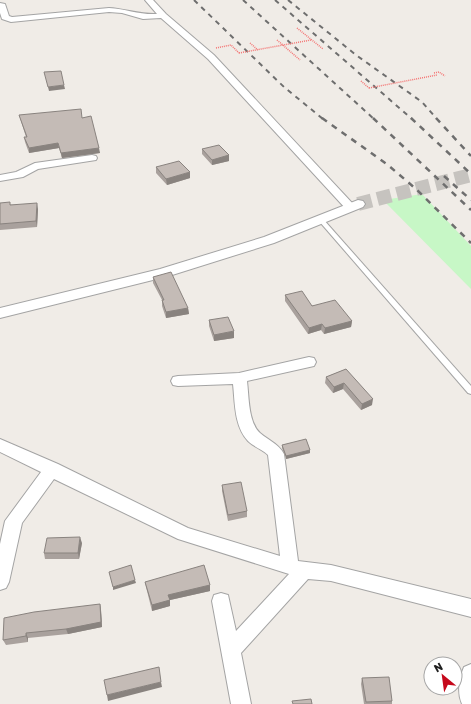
<svg xmlns="http://www.w3.org/2000/svg" width="471" height="704" font-family="Rubik,sans-serif">
<rect width="100%" height="100%" fill="#f0ece7"/>
<path fill="#c7f7c6" d="M 422,194 L 471,246 L 471,289 L 383,200 Z"/>
<g fill="none" stroke-linecap="round" stroke-linejoin="round">
<path stroke="#c6c3bf" stroke-width="14" stroke-dasharray="14 6" stroke-linecap="butt" d="M 358,204 L 471,175"/>
<g stroke="#a4a4a4" stroke-width="2">
<path id="service" d="M 321,218 L 323,219 L 471,386 L 471,394 L 468,393 L 319,221 L 319,219 Z"/>
</g>
<g stroke="#a4a4a4" stroke-width="2">
<path id="minor" d="M 145,0 L 153,0 L 166,14 L 214,55 L 354,205 L 356,207 L 354,209 L 346,209 L 208,59 L 161,18 L 143,19 L 122,13 L 109,12 L 11,22 L 2,19 L 0,13 L 0,3 L 5,4 L 9,16 L 12,17 L 109,8 C 126,9 140,15 157,14 Z
M 92,155 L 96,156 L 97,158 L 96,160 L 38,169 L 23,177 L 0,181 L 0,175 L 16,172 L 35,163 Z
M 309,357 L 314,358 L 316,362 L 314,366 L 247,381 C 249,397 248,422 260,433 C 269,441 278,443 284,454 L 298,561 L 331,565 L 471,599 L 471,617 L 331,581 L 308,579 L 241,653 L 251,704 L 231,704 L 212,601 L 214,595 L 221,593 L 228,595 L 236,631 L 289,574 L 178,539 L 54,479 L 22,523 L 9,582 L 6,588 L 0,590 L 0,544 L 5,521 L 41,472 L 0,452 L 0,439 L 58,464 L 188,528 L 280,556 L 268,455 C 262,449 254,447 248,441 C 234,426 235,402 233,384 L 178,386 L 173,385 L 171,381 L 173,377 L 178,376 L 239,373 Z
M 471,664 L 471,704 L 462,704 C 457,693 459,678 464,667 Z"/>
</g>
<g stroke="#a4a4a4" stroke-width="2">
<path id="tertiary" d="M 358,200 L 363,201 L 365,204 L 363,207 L 274,243 L 169,276 L 0,318 L 0,308 L 160,269 L 264,237 Z"/>
</g>
<path stroke="#f47574" stroke-width="1.5" stroke-dasharray="1 1" stroke-linecap="butt" d="M 297,28 L 323,49
M 277,40 L 300,60
M 250,43 L 258,50
M 216,48 L 231,45 L 239,53
M 434,73 L 439,72 L 445,76
M 361,81 L 369,88"/>
<use href="#service" fill="#fff" fill-rule="evenodd"/>
<use href="#minor" fill="#fff" fill-rule="evenodd"/>
<use href="#tertiary" fill="#fff" fill-rule="evenodd"/>
<path stroke="#6e6e6e" stroke-width="2" stroke-dasharray="5 5" stroke-linecap="butt" d="M 194,0 L 284,87 L 323,119
M 243,0 L 374,119
M 275,0 L 412,119
M 288,0 L 356,55 L 422,102 L 437,119"/>
<path stroke="#6e6e6e" stroke-width="2.5" stroke-dasharray="6 6" stroke-linecap="butt" d="M 322,118 L 388,165 L 416,189 L 471,243
M 373,118 L 471,210
M 411,118 L 471,174
M 436,118 L 471,156
M 444,176 L 471,200"/>
<path stroke="#f47574" stroke-width="1.5" stroke-dasharray="1 1" stroke-linecap="butt" d="M 239,53 L 311,40
M 369,88 L 437,75"/>
</g>
<path fill="#a9a19d" d="M 19,115 L 82,118 L 100,153 L 62,158 L 59,148 L 29,153 L 25,142 L 24,137 L 26,137 Z
M 202,149 L 229,155 L 229,161 L 212,165 L 202,154 Z
M 156,167 L 190,178 L 167,185 L 156,173 Z
M 0,203 L 38,209 L 37,227 L 0,230 Z
M 153,277 L 188,308 L 189,314 L 166,318 L 162,306 L 162,300 L 153,283 Z
M 285,295 L 352,321 L 351,327 L 324,334 L 321,330 L 308,334 L 285,301 Z
M 209,320 L 234,338 L 214,341 L 209,326 Z
M 346,369 L 372,405 L 361,410 L 343,389 L 333,393 L 325,383 L 326,377 Z
M 282,445 L 310,450 L 310,453 L 286,459 L 282,448 Z
M 222,485 L 247,511 L 247,517 L 228,521 L 222,491 Z
M 82,543 L 79,559 L 45,559 L 44,553 Z
M 145,582 L 210,585 L 210,591 L 170,600 L 170,606 L 152,611 L 146,587 Z
M 100,604 L 101,610 L 102,627 L 68,634 L 28,638 L 28,642 L 6,645 L 3,640 Z
M 362,678 L 392,701 L 392,704 L 364,704 L 361,684 Z"/>
<path fill="#89837f" d="M 64,85 L 65,89 L 49,91 L 48,87 Z
M 58,143 L 59,148 L 29,153 L 29,148 Z
M 99,148 L 100,153 L 62,158 L 61,153 Z
M 229,155 L 229,161 L 212,165 L 212,160 Z
M 190,172 L 190,178 L 167,185 L 166,179 Z
M 37,203 L 38,209 L 37,227 L 36,221 Z
M 188,308 L 189,314 L 166,318 L 166,312 Z
M 352,321 L 351,327 L 324,334 L 325,328 Z
M 322,324 L 321,330 L 308,334 L 309,328 Z
M 234,331 L 234,338 L 214,341 L 214,335 Z
M 344,383 L 343,389 L 333,393 L 334,387 Z
M 373,399 L 372,405 L 361,410 L 362,404 Z
M 310,450 L 310,453 L 286,459 L 286,456 Z
M 80,537 L 82,543 L 79,559 L 78,553 Z
M 135,580 L 136,583 L 113,590 L 113,587 Z
M 210,585 L 210,591 L 170,600 L 170,606 L 152,611 L 152,605 L 168,595 Z
M 100,604 L 101,610 L 102,627 L 68,634 L 66,629 Z
M 26,633 L 28,638 L 28,642 L 26,636 Z
M 161,682 L 162,687 L 108,701 L 107,695 Z"/>
<path fill="#c4bbb6" stroke="#89837f" d="M 61,71 L 64,85 L 48,87 L 44,72 Z
M 81,109 L 82,118 L 91,116 L 99,148 L 61,153 L 58,143 L 29,148 L 24,137 L 27,137 L 19,115 Z
M 219,145 L 229,155 L 212,160 L 202,149 Z
M 179,161 L 190,172 L 166,179 L 156,167 Z
M 10,202 L 10,205 L 37,203 L 36,221 L 0,224 L 0,203 Z
M 171,272 L 188,308 L 166,312 L 162,300 L 164,300 L 153,277 Z
M 302,291 L 312,306 L 335,300 L 352,321 L 325,328 L 322,324 L 309,328 L 285,295 Z
M 228,317 L 234,331 L 214,335 L 209,320 Z
M 346,369 L 373,399 L 362,404 L 344,383 L 334,387 L 326,377 Z
M 306,439 L 310,450 L 286,456 L 282,445 Z
M 241,482 L 247,511 L 228,515 L 222,485 Z
M 80,537 L 78,553 L 44,553 L 47,538 Z
M 131,565 L 135,580 L 113,587 L 109,572 Z
M 204,565 L 210,585 L 168,595 L 170,600 L 152,605 L 145,582 Z
M 100,604 L 101,622 L 66,629 L 26,633 L 26,636 L 3,640 L 4,618 L 34,612 Z
M 159,667 L 161,682 L 107,695 L 104,680 Z
M 389,677 L 392,701 L 366,702 L 362,678 Z
M 311,699 L 312,704 L 293,704 L 292,701 Z"/>
<g transform="translate(443 676) rotate(331)"><circle r="19" fill="#ffffff" stroke="#a6a6a6"/>
<path d="M0-3L7 15L0 10L-7 15Z" fill="#c6091c"/>
<text y="-6" font-size="11" font-weight="bold" text-anchor="middle" fill="#202020">N</text>
</g>
</svg>
